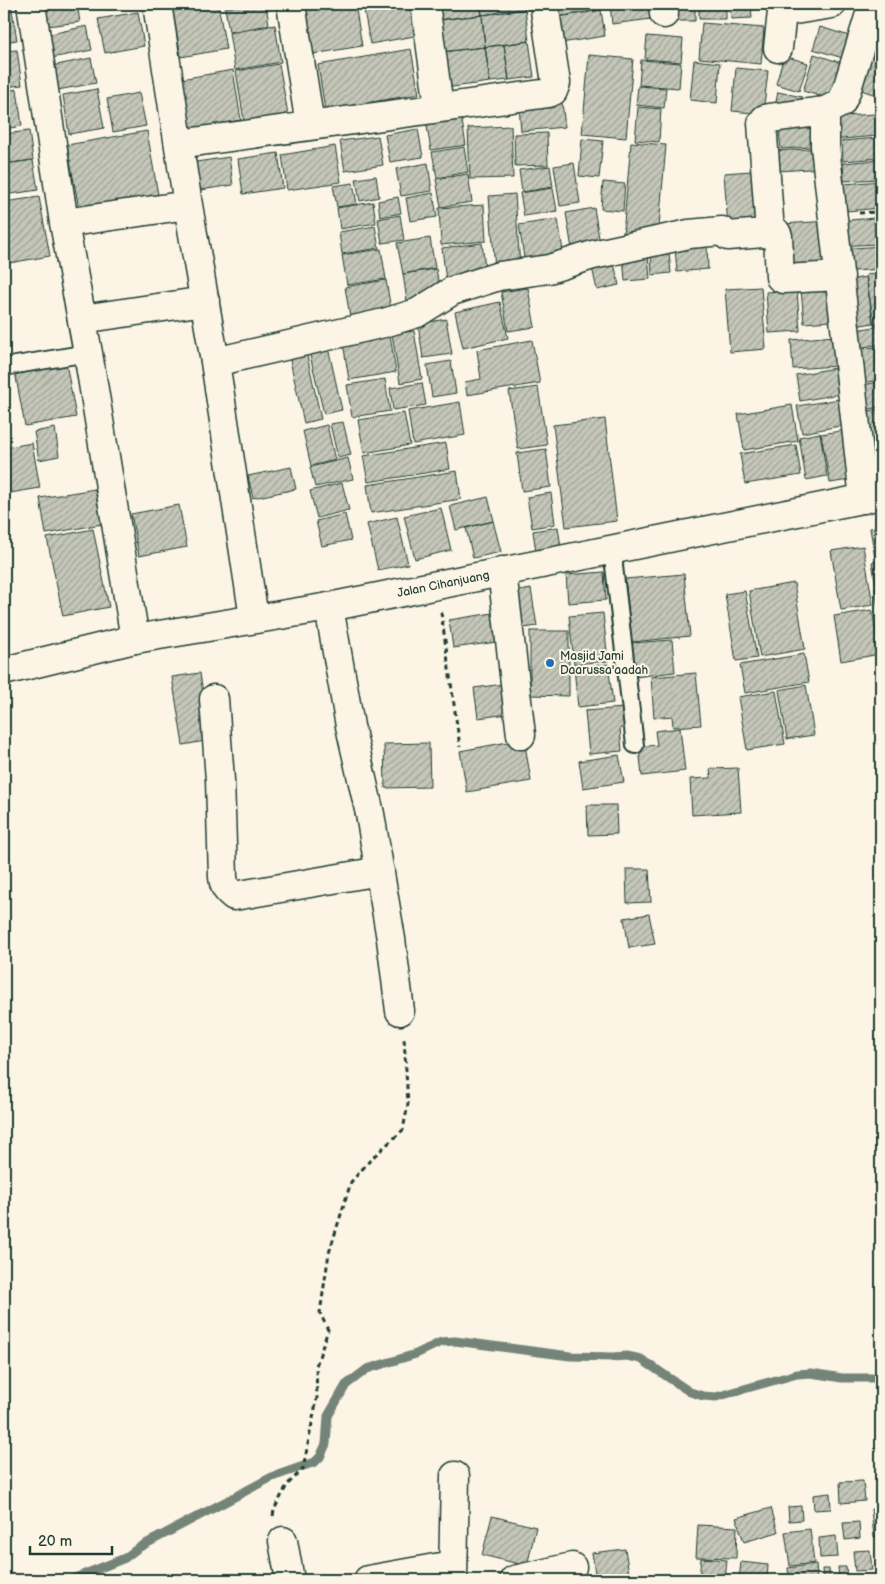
<svg xmlns="http://www.w3.org/2000/svg" width="885" height="1584" font-family="'Balsamiq Sans',sans-serif">
<defs>
<pattern id="building-hatch" width="6" height="6" patternUnits="userSpaceOnUse" patternTransform="scale(1.25)"><rect width="6" height="6" fill="#c5c7b9"/><path d="M-1 1l2-2M0 6l6-6M5 7l2-2" fill="none" stroke="#9fa397"/></pattern>
</defs>
<rect width="100%" height="100%" fill="#fcf5e5"/>
<filter id="ink" filterUnits="userSpaceOnUse"><feTurbulence type="fractalNoise" baseFrequency=".02" numOctaves="2"/><feDisplacementMap in="SourceGraphic" scale="10" xChannelSelector="R" yChannelSelector="G"/><feConvolveMatrix kernelMatrix="1 2 1 2 8 2 1 2 1" color-interpolation-filters="sRGB"/></filter>
<g filter="url(#ink)">
<g fill="none" stroke-linecap="round" stroke-linejoin="round">
<path stroke="#758479" stroke-width="9" d="M 70,1580 L 125,1558 L 138,1548 L 272,1477 L 315,1462 L 320,1457 L 326,1444 L 328,1416 L 346,1385 L 367,1369 L 416,1354 L 441,1342 L 455,1341 L 570,1356 L 612,1357 L 627,1356 L 641,1359 L 690,1392 L 703,1396 L 716,1397 L 797,1374 L 811,1373 L 842,1378 L 881,1378"/>
</g>
<path fill="url(#building-hatch)" stroke="#1f3d34" d="M 4,4 L 11,4 L 17,40 L 4,42 Z
M 36,4 L 77,4 L 80,22 L 39,27 Z
M 185,4 L 218,4 L 226,49 L 181,57 L 172,6 Z
M 248,4 L 266,4 L 269,25 L 229,32 L 225,8 Z
M 304,4 L 355,4 L 362,46 L 313,54 Z
M 363,4 L 414,4 L 420,35 L 370,44 Z
M 435,4 L 480,4 L 482,15 L 437,20 Z
M 480,4 L 525,4 L 525,9 L 482,15 Z
M 555,4 L 600,4 L 601,10 L 557,17 Z
M 610,4 L 649,4 L 651,19 L 612,24 Z
M 668,4 L 695,4 L 695,21 L 668,21 Z
M 699,4 L 726,4 L 726,19 L 699,19 Z
M 730,4 L 751,4 L 752,18 L 731,19 Z
M 881,4 L 881,89 L 879,96 L 849,86 Z
M 525,9 L 529,41 L 485,47 L 482,15 Z
M 601,10 L 605,36 L 561,43 L 557,17 Z
M 138,12 L 144,46 L 105,53 L 98,19 Z
M 482,15 L 485,47 L 441,52 L 437,20 Z
M 702,23 L 764,28 L 761,64 L 699,58 Z
M 275,25 L 281,62 L 235,70 L 229,33 Z
M 87,26 L 92,50 L 51,58 L 46,35 Z
M 820,27 L 853,37 L 846,59 L 813,49 Z
M 647,36 L 683,39 L 681,62 L 645,59 Z
M 529,41 L 534,77 L 509,80 L 504,45 Z
M 504,45 L 509,80 L 490,82 L 485,47 Z
M 485,47 L 490,82 L 445,88 L 441,52 Z
M 411,49 L 419,94 L 325,110 L 318,65 Z
M 17,50 L 22,85 L 4,87 L 4,51 Z
M 814,54 L 848,65 L 837,101 L 803,91 Z
M 589,55 L 633,59 L 626,138 L 582,134 Z
M 784,56 L 808,63 L 799,91 L 776,84 Z
M 91,58 L 96,83 L 52,91 L 47,67 Z
M 641,60 L 681,63 L 679,88 L 639,85 Z
M 694,60 L 720,63 L 717,103 L 690,100 Z
M 279,64 L 288,114 L 244,121 L 236,71 Z
M 736,68 L 768,71 L 763,114 L 732,111 Z
M 233,70 L 241,120 L 189,129 L 181,79 Z
M 638,86 L 666,88 L 664,108 L 636,105 Z
M 17,89 L 22,126 L 4,129 L 4,91 Z
M 97,89 L 104,128 L 69,134 L 63,95 Z
M 778,92 L 802,97 L 800,112 L 774,112 Z
M 139,93 L 146,126 L 113,132 L 107,99 Z
M 562,102 L 565,127 L 521,131 L 519,106 Z
M 638,107 L 661,109 L 659,142 L 635,140 Z
M 875,114 L 877,136 L 831,140 L 829,117 Z
M 461,115 L 466,145 L 431,150 L 426,121 Z
M 821,119 L 823,146 L 781,149 L 778,122 Z
M 511,126 L 513,178 L 470,179 L 468,128 Z
M 418,129 L 423,157 L 390,162 L 385,135 Z
M 29,131 L 33,160 L 4,164 L 4,134 Z
M 147,131 L 158,195 L 79,209 L 67,145 Z
M 547,133 L 548,165 L 515,166 L 514,134 Z
M 378,136 L 383,165 L 345,171 L 340,141 Z
M 878,138 L 879,158 L 843,161 L 842,141 Z
M 582,139 L 603,141 L 599,178 L 579,176 Z
M 631,142 L 666,145 L 658,238 L 623,235 Z
M 335,146 L 341,182 L 287,190 L 282,155 Z
M 464,147 L 468,172 L 437,178 L 432,152 Z
M 823,148 L 825,168 L 778,171 L 776,151 Z
M 278,153 L 283,188 L 243,194 L 238,159 Z
M 229,157 L 233,185 L 194,191 L 190,163 Z
M 33,160 L 38,190 L 4,195 L 4,164 Z
M 878,160 L 879,179 L 844,181 L 843,163 Z
M 428,163 L 432,191 L 401,196 L 396,169 Z
M 574,163 L 580,203 L 560,206 L 554,166 Z
M 550,166 L 553,187 L 522,192 L 519,170 Z
M 764,170 L 768,224 L 728,227 L 724,173 Z
M 468,174 L 472,202 L 441,207 L 436,179 Z
M 376,176 L 379,197 L 360,201 L 356,179 Z
M 881,181 L 881,208 L 846,211 L 844,184 Z
M 603,182 L 625,184 L 623,211 L 601,209 Z
M 353,183 L 357,204 L 337,207 L 333,186 Z
M 553,188 L 557,211 L 524,216 L 520,193 Z
M 433,193 L 437,217 L 410,221 L 406,198 Z
M 515,194 L 520,267 L 495,268 L 489,196 Z
M 39,197 L 50,256 L 9,263 L 4,234 L 4,202 Z
M 398,197 L 401,213 L 380,217 L 378,201 Z
M 373,202 L 376,223 L 340,229 L 337,208 Z
M 484,205 L 486,241 L 441,245 L 439,208 Z
M 594,208 L 601,250 L 573,255 L 566,213 Z
M 400,215 L 404,240 L 382,243 L 378,219 Z
M 874,218 L 876,244 L 840,246 L 838,221 Z
M 558,219 L 564,258 L 525,264 L 519,225 Z
M 829,221 L 832,272 L 786,276 L 782,224 Z
M 375,226 L 379,248 L 342,254 L 339,232 Z
M 430,238 L 435,268 L 403,274 L 397,243 Z
M 482,243 L 486,276 L 446,281 L 442,248 Z
M 707,244 L 708,269 L 677,272 L 675,247 Z
M 881,246 L 881,269 L 842,272 L 840,249 Z
M 381,249 L 386,279 L 347,285 L 342,255 Z
M 669,253 L 671,273 L 652,275 L 651,254 Z
M 648,254 L 650,279 L 625,281 L 623,256 Z
M 613,259 L 619,285 L 597,290 L 591,263 Z
M 436,269 L 441,296 L 407,301 L 403,274 Z
M 881,273 L 881,324 L 874,325 L 866,275 Z
M 866,277 L 873,323 L 850,327 L 843,281 Z
M 386,280 L 392,316 L 351,323 L 345,287 Z
M 761,287 L 766,349 L 730,352 L 725,289 Z
M 827,287 L 830,321 L 804,323 L 801,289 Z
M 528,288 L 535,327 L 508,331 L 501,292 Z
M 797,290 L 800,331 L 769,333 L 766,292 Z
M 500,302 L 508,338 L 463,348 L 455,312 Z
M 446,319 L 452,354 L 423,358 L 418,324 Z
M 881,326 L 881,344 L 852,349 L 849,331 Z
M 414,331 L 422,379 L 400,383 L 392,334 Z
M 390,335 L 396,372 L 349,380 L 343,342 Z
M 834,336 L 836,366 L 793,369 L 791,340 Z
M 532,340 L 540,383 L 467,395 L 465,382 L 481,379 L 477,350 Z
M 881,346 L 881,380 L 855,384 L 850,351 Z
M 328,347 L 342,410 L 324,414 L 309,351 Z
M 306,351 L 321,419 L 304,423 L 289,356 Z
M 451,361 L 456,393 L 432,397 L 427,365 Z
M 66,363 L 76,417 L 25,426 L 15,372 Z
M 835,368 L 840,394 L 800,401 L 796,375 Z
M 385,379 L 390,411 L 352,417 L 347,385 Z
M 881,382 L 881,407 L 858,411 L 854,386 Z
M 422,383 L 426,405 L 393,410 L 390,388 Z
M 538,387 L 547,445 L 518,449 L 509,391 Z
M 840,399 L 845,425 L 802,433 L 797,406 Z
M 460,402 L 465,435 L 413,444 L 408,411 Z
M 792,405 L 798,441 L 744,450 L 738,414 Z
M 881,409 L 881,455 L 864,458 L 856,413 Z
M 404,413 L 410,445 L 364,453 L 358,420 Z
M 605,419 L 617,521 L 566,527 L 553,425 Z
M 343,422 L 351,455 L 338,458 L 330,424 Z
M 327,425 L 335,460 L 311,466 L 303,431 Z
M 55,428 L 59,456 L 39,460 L 34,432 Z
M 847,430 L 856,479 L 830,483 L 821,434 Z
M 820,433 L 827,476 L 806,480 L 799,437 Z
M 32,443 L 40,488 L 4,494 L 4,448 Z
M 446,443 L 450,469 L 368,482 L 363,456 Z
M 796,445 L 801,475 L 745,484 L 740,454 Z
M 546,449 L 551,487 L 522,491 L 517,453 Z
M 348,458 L 353,479 L 315,487 L 310,467 Z
M 291,467 L 296,489 L 253,498 L 248,476 Z
M 457,471 L 461,499 L 371,513 L 367,485 Z
M 342,483 L 349,510 L 317,518 L 310,491 Z
M 95,489 L 102,524 L 46,534 L 40,498 Z
M 551,493 L 555,524 L 532,528 L 527,497 Z
M 488,497 L 494,521 L 456,530 L 450,506 Z
M 179,505 L 187,547 L 139,556 L 131,514 Z
M 441,508 L 451,550 L 415,559 L 404,516 Z
M 345,514 L 351,540 L 322,546 L 316,521 Z
M 397,517 L 408,564 L 378,570 L 367,524 Z
M 493,521 L 501,552 L 473,558 L 466,528 Z
M 881,526 L 881,556 L 875,558 L 870,528 Z
M 558,527 L 561,548 L 536,552 L 533,531 Z
M 93,529 L 109,607 L 63,616 L 47,538 Z
M 863,546 L 873,605 L 841,610 L 831,551 Z
M 881,561 L 881,584 L 876,585 L 872,562 Z
M 604,572 L 606,600 L 568,603 L 566,575 Z
M 684,574 L 690,636 L 632,642 L 625,579 Z
M 794,583 L 805,649 L 760,657 L 749,591 Z
M 881,586 L 881,627 L 875,587 Z
M 531,589 L 537,626 L 512,630 L 507,593 Z
M 745,591 L 757,658 L 736,661 L 725,594 Z
M 872,610 L 880,654 L 841,661 L 834,616 Z
M 493,613 L 497,642 L 453,648 L 449,620 Z
M 603,613 L 608,661 L 574,664 L 569,616 Z
M 530,631 L 569,631 L 569,696 L 530,695 Z
M 672,640 L 675,672 L 635,677 L 632,643 Z
M 804,654 L 809,682 L 745,693 L 740,665 Z
M 608,664 L 613,703 L 578,707 L 574,668 Z
M 200,673 L 210,740 L 183,745 L 172,677 Z
M 696,673 L 701,725 L 673,727 L 672,716 L 654,718 L 651,677 Z
M 504,684 L 508,714 L 478,718 L 474,688 Z
M 806,685 L 814,735 L 787,739 L 779,690 Z
M 776,691 L 785,744 L 747,750 L 738,697 Z
M 624,708 L 626,728 L 620,728 L 622,751 L 589,754 L 585,711 Z
M 680,728 L 685,771 L 642,776 L 639,747 L 657,745 L 655,731 Z
M 524,739 L 531,781 L 467,792 L 460,751 Z
M 429,743 L 430,787 L 385,788 L 384,744 Z
M 619,755 L 624,782 L 583,788 L 579,761 Z
M 738,768 L 741,812 L 692,815 L 690,779 L 711,778 L 710,769 Z
M 587,805 L 616,805 L 617,834 L 588,835 Z
M 626,869 L 649,869 L 651,902 L 627,903 Z
M 649,914 L 655,944 L 629,948 L 624,918 Z
M 863,1481 L 865,1501 L 841,1503 L 840,1482 Z
M 876,1482 L 881,1482 L 881,1498 L 877,1498 Z
M 830,1493 L 831,1509 L 814,1510 L 813,1495 Z
M 801,1506 L 802,1520 L 789,1521 L 788,1507 Z
M 771,1508 L 778,1532 L 744,1542 L 736,1518 Z
M 881,1508 L 881,1536 L 874,1537 L 871,1509 Z
M 492,1516 L 536,1527 L 527,1566 L 482,1555 Z
M 859,1522 L 860,1538 L 845,1540 L 843,1523 Z
M 698,1525 L 737,1527 L 736,1558 L 696,1557 Z
M 810,1529 L 814,1563 L 790,1566 L 785,1532 Z
M 836,1536 L 838,1557 L 820,1558 L 819,1538 Z
M 877,1548 L 881,1548 L 881,1570 L 879,1570 Z
M 625,1549 L 630,1580 L 596,1580 L 592,1553 Z
M 870,1550 L 872,1570 L 855,1571 L 853,1551 Z
M 701,1558 L 727,1560 L 725,1580 L 699,1580 Z
M 741,1562 L 768,1565 L 767,1580 L 739,1580 Z
M 816,1564 L 817,1580 L 789,1580 L 788,1568 Z
M 838,1567 L 846,1567 L 847,1580 L 839,1580 Z
M 822,1569 L 829,1569 L 830,1580 L 823,1580 Z"/>
<g fill="none" stroke-linecap="round" stroke-linejoin="round">
<g stroke="#1f3d34" stroke-width="20">
<path id="service" d="M 4,367 L 88,353
M 615,548 L 614,566 L 635,745"/>
</g>
<g stroke="#1f3d34" stroke-width="31">
<path id="minor" d="M 31,4 L 64,223 L 88,353 L 135,639
M 157,4 L 188,205 L 215,362 L 254,618
M 291,4 L 310,125
M 425,4 L 439,107
M 663,4 L 664,14
M 782,12 L 832,4
M 778,48 L 782,12 L 781,4
M 825,111 L 841,103 L 846,92 L 873,4
M 179,144 L 549,93 L 553,91 L 556,83 L 544,4
M 64,223 L 188,205
M 770,232 L 762,123 L 765,119 L 770,118 L 825,111 L 825,146 L 864,499
M 82,319 L 205,301
M 215,362 L 384,323 L 417,313 L 452,291 L 499,276 L 549,269 L 593,255 L 689,234 L 722,231 L 728,236 L 776,232 L 778,236 L 780,277 L 783,279 L 840,276
M 502,571 L 521,735
M 329,607 L 350,726 L 370,814 L 391,939 L 400,1011
M 214,699 L 220,780 L 223,877 C 224,886 226,890 234,896 L 380,871
M 283,1541 L 290,1580
M 368,1580 L 452,1565
M 453,1580 L 455,1476
M 514,1580 L 572,1567"/>
</g>
<g stroke="#1f3d34" stroke-width="31">
<g id="secondary">
<path id="s1" d="M 4,671 L 135,639 L 329,607 L 881,495"/>
</g>
</g>
<path stroke="#1f3d34" stroke-width="3" stroke-dasharray="5 4" stroke-linecap="butt" d="M 859,213 L 881,212
M 441,612 L 460,747
M 273,1516 L 274,1510 L 287,1485 L 303,1469 L 317,1398 L 316,1366 L 328,1330 L 320,1313 L 329,1253 L 351,1182 L 372,1158 L 403,1130 L 408,1104 L 404,1038"/>
<use href="#service" stroke="#fcf5e5" stroke-width="16"/>
<use href="#minor" stroke="#fcf5e5" stroke-width="28"/>
<use href="#secondary" stroke="#fcf5e5" stroke-width="28"/>
</g>
</g>
<circle fill="#1f6fb2" stroke="#fcf5e5" stroke-width="2" cx="550" cy="663" r="5"/>
<g text-anchor="middle" stroke-width="4" stroke-linejoin="round" paint-order="stroke">
<g font-size="12" fill="#1f3d34" stroke="#fcf5e5">
<text dy="4" stroke="none"><textPath href="#s1" startOffset="448">Jalan Cihanjuang</textPath></text>
</g>
<g font-size="12" fill="#1f3d34" stroke="#fcf5e5" text-anchor="start">
<text x="560" y="660">Masjid Jami<tspan x="560" dy="14">Daarussa'aadah</tspan></text>
</g>
</g>
<rect width="885" height="1584" fill="none" stroke="#fcf5e5" stroke-width="20"/>
<rect x="10" y="10" width="865" height="1564" fill="none" stroke="#1f3d34" stroke-width="2" filter="url(#ink)"/>
<path d="M30 1546v8h82v-8" fill="none" stroke="#1f3d34" stroke-width="2.5"/>
<text x="38" y="1546" font-size="15" fill="#1f3d34" stroke="#fcf5e5" stroke-width="4" paint-order="stroke">20 m</text>
</svg>
